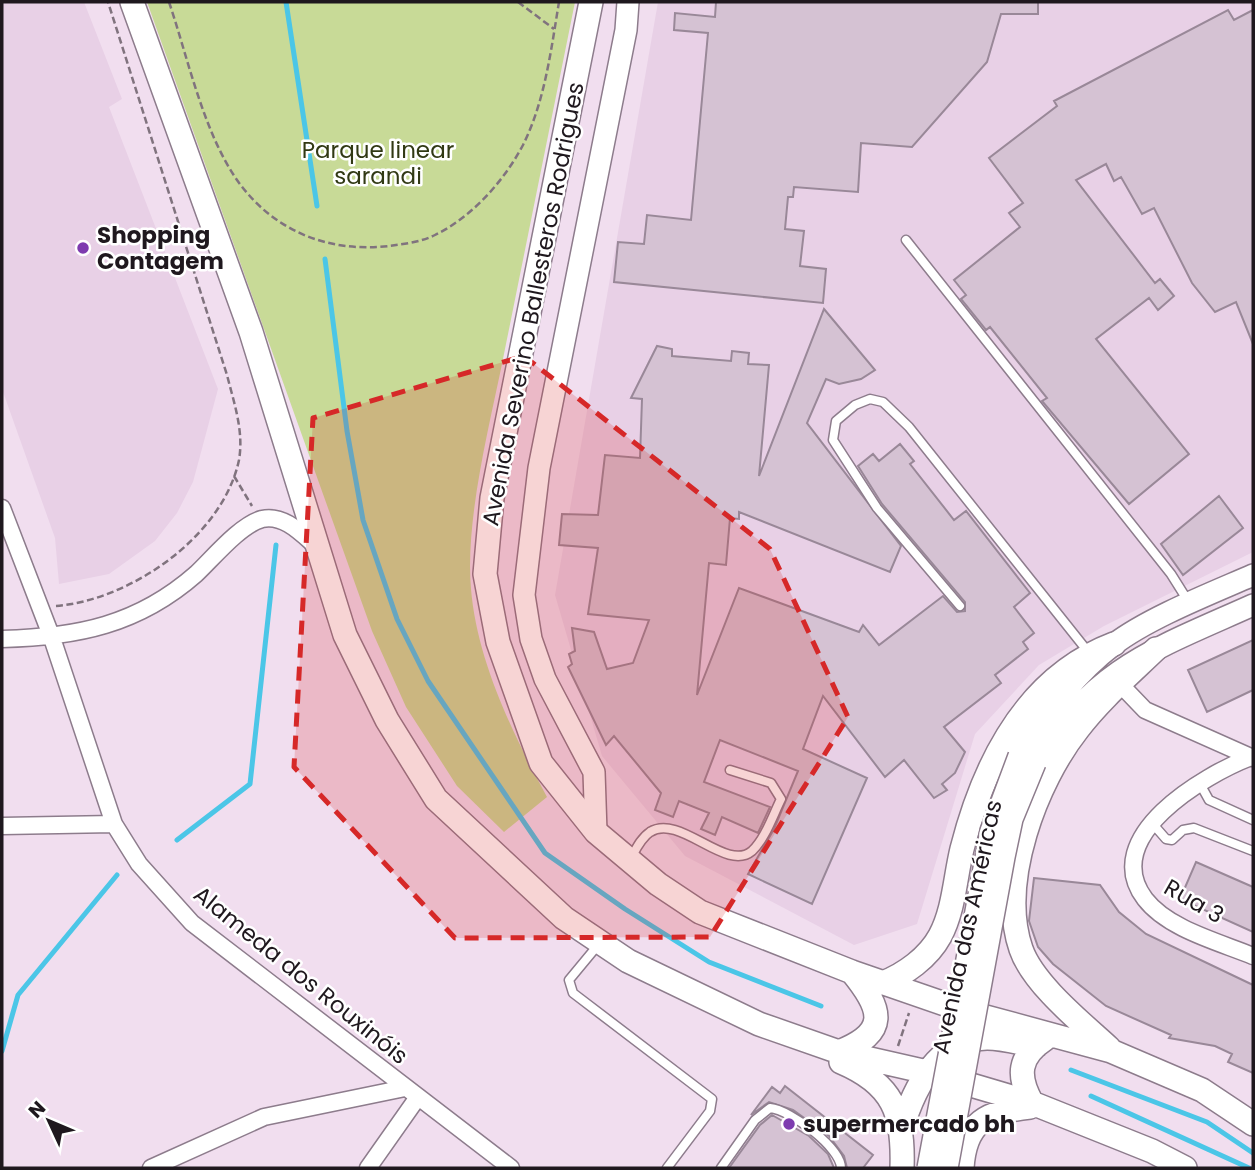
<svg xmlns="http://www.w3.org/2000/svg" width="1255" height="1170" font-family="Poppins,sans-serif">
<rect width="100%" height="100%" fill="#f1deef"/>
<path fill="#e8d0e6" d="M 2,2 L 84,2 L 122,99 L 109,107 L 218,389 L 193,482 L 177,513 L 155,541 L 109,574 L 59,584 L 55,538 L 2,389 Z
M 658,2 L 1253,2 L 1253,552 L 1104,626 L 1039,665 L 975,734 L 917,924 L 854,945 L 685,856 L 602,756 L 555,595 Z"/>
<path fill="#c8da97" d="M 147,2 L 575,2 C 551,121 527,240 503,359 C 489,428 465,520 471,589 C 477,661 513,734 547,797 L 504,832 L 457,786 L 406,707 L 372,631 Z"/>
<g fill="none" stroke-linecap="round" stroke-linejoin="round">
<path stroke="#4bc6e7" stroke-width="5" d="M 286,2 L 317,206
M 325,259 L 347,431 L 363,520 L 397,619 L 428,681 L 545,853 L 625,909 L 709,962 L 821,1006
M 177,840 L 250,784 L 276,545
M 2,1051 L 18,995 L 117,875
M 1071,1070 L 1207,1122 L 1253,1153
M 1091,1096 L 1249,1168"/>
</g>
<path fill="#d5c2d3" stroke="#998898" stroke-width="2" d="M 716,2 L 1038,2 L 1038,14 L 1001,14 L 987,62 L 912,147 L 861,143 L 858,192 L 794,187 L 793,197 L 788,197 L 785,229 L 804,231 L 800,266 L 826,269 L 823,303 L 614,282 L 618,242 L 644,244 L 647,215 L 691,220 L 708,33 L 674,30 L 675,13 L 715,17 Z
M 1228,10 L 1234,20 L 1253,10 L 1253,344 L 1236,302 L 1215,312 L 1192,283 L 1154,208 L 1142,214 L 1121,177 L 1114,181 L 1106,164 L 1076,180 L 1155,283 L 1160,279 L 1174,296 L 1158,310 L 1149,298 L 1096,339 L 1189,454 L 1129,504 L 1042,401 L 1047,398 L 990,327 L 986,330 L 961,299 L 966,295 L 954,280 L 1020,227 L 1009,213 L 1023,203 L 989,158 L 1057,106 L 1054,101 Z
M 824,309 L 875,370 L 861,379 L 839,384 L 826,379 L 807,423 L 901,546 L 890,572 L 739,512 L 739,519 L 730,518 L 726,565 L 709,563 L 697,695 L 739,588 L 859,632 L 863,625 L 879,645 L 943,596 L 957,612 L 965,611 L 965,602 L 882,504 L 858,466 L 873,454 L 879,461 L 900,444 L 914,461 L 910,464 L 954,520 L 966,511 L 1030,593 L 1014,607 L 1034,633 L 1023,642 L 1028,649 L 995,675 L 1001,683 L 944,727 L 965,752 L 955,773 L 942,784 L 947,790 L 934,798 L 904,760 L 885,777 L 823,696 L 803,749 L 867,778 L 812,904 L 748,874 L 774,829 L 798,771 L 720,740 L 704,782 L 770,807 L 758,833 L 722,817 L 715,835 L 701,829 L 709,813 L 679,801 L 673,817 L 655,810 L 661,793 L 614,736 L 606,745 L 568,667 L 572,664 L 569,654 L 575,651 L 572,628 L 594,632 L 607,669 L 633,663 L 649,620 L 588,614 L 598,548 L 559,545 L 562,514 L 598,515 L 605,455 L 640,458 L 642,399 L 631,398 L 657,346 L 672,349 L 672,356 L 731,361 L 732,351 L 749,353 L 748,364 L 769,365 L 759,476 Z
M 1219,496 L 1243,528 L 1183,575 L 1161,544 Z
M 1253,640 L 1253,690 L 1207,712 L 1188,670 Z
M 1196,862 L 1253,887 L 1253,932 L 1180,899 Z
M 1034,878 L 1100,885 L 1119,912 L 1146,934 L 1253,985 L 1253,1073 L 1228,1062 L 1232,1054 L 1215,1046 L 1169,1038 L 1171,1035 L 1106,1006 L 1053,964 L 1038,947 L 1029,921 Z
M 785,1086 L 873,1155 L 863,1168 L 847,1168 L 844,1156 L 829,1136 L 793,1110 L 769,1102 L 751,1115 L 772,1087 L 780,1093 Z
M 772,1115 L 809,1136 L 828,1154 L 834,1168 L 729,1168 L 760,1125 Z"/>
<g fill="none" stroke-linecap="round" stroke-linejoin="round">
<g stroke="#8d7c8c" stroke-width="11">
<path id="lane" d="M 906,240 L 1171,574 L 1188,601
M 960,606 L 877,508 L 833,440 L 836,421 L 855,405 L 870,399 L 883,402 L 909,427 L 1089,653
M 1199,782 L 1209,800 L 1253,820
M 1152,823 L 1166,839 L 1172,840 L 1183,830 L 1194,828 L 1253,851
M 631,858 C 636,849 641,838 650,832 C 680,813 726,873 752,851 C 765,839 773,815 781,799 L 771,783 L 730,770
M 598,945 L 569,980 L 573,993 L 712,1099 L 710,1111 L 667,1168
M 721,1168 L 755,1120 L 770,1108 C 791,1110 841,1148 841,1168"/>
</g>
<g stroke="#8d7c8c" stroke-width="19">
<path id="street" d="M 2,508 L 52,638 L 114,824 L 139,864 L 192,923 L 511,1168
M 2,639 C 77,637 138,625 196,574 C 213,558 240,525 262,519 C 284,514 302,534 317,547
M 1120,684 L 1145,710 L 1253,758
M 1251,757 C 1204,775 1098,837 1145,899 C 1168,929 1219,942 1253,956
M 2,826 L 114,824
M 151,1168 L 264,1117 L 405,1088
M 368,1168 L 418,1097"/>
</g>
<g stroke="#8d7c8c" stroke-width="24">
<path id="secondary" d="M 1019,756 C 1044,715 1074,675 1113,645 C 1148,618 1212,593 1253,575
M 1035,763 C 1095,667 1155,649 1253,605
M 596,832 L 594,772 L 545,679 L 531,639 L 524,595 L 539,468 L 626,30 L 628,2"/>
</g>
<g stroke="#8d7c8c" stroke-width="26">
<path id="primary" d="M 132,2 L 251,332 L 345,635 L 387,720 L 436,799 L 564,918 L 628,961 L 759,1024 L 839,1052 L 927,1072 L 1032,1103 L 1152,1151 L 1185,1168
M 591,2 L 492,498 L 485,574 L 498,642 L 541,763 L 596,832 L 658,884 L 700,912 L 852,972 L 971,1013 L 1111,1051 L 1202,1090 L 1253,1124
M 883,983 C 905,974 928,958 940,936 C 954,910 955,878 962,849 C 984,763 1027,677 1114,644
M 1109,1048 C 1082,1023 1033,984 1021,949 C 998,882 1036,782 1078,729 C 1100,700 1130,674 1156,649
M 839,1052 C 889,1032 883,1010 852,972
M 841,1062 C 893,1084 904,1113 902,1168
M 1032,1103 C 1017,1076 1018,1057 1045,1039
M 901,1131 C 913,1090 937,1039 987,1038 C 1003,1038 1020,1043 1036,1046
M 962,1168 C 965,1121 987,1112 1030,1107"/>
</g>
<path stroke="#80737e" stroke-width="2.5" stroke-dasharray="7 3.5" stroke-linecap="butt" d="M 169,2 C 188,58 203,131 237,180 C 273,231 328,253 389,246 C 404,244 421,242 435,235 C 472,217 504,181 523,145 C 545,101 551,50 559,2
M 518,2 L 554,29
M 234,476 L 252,506
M 56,606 C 131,600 223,536 239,460 C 244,431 234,403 227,375 L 108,2
M 898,1046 L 909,1013"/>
<use href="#lane" stroke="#fff" stroke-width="8"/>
<use href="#street" stroke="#fff" stroke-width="16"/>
<use href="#secondary" stroke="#fff" stroke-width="21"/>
<use href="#primary" stroke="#fff" stroke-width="23"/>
<g stroke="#8d7c8c" stroke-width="24" stroke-linecap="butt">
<path id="secondary-bridge" d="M 928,1168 L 991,831 L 1019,756
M 947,1168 L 1004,857 L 1012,819 L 1035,763"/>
</g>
<use href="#secondary-bridge" stroke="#fff" stroke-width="21"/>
</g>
<path fill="#d62828" fill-opacity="0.2" stroke="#d62828" stroke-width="5" stroke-dasharray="14 9" stroke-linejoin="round" d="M 524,356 L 770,549 L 848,717 L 710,937 L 455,938 L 294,767 L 313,418 Z"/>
<g fill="#7e3baf" stroke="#fff" stroke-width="2.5">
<circle cx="83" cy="248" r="7"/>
<circle cx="789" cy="1124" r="7"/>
</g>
<g text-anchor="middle" stroke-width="5" stroke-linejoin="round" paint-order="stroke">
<g font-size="23" fill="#313914" stroke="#fff">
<text x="378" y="158">Parque linear<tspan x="378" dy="26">sarandi</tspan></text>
</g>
<g font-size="23" font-weight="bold" fill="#1f181e" stroke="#fff" text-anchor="start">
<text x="97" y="243">Shopping<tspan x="97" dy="26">Contagem</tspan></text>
<text x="803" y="1132">supermercado bh</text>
</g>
<g font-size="23" fill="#1f181e" stroke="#fff">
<text transform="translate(533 304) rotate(-79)" y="8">Avenida Severino Ballesteros Rodrigues</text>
<text transform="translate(1194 901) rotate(30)" y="8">Rua 3</text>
<text transform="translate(967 927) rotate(-78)" y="8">Avenida das Américas</text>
<text transform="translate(301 975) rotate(39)" y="8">Alameda dos Rouxinóis</text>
</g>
</g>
<rect width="1255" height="1170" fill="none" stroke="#1f181e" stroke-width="7"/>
<g transform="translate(49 1121) rotate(314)" stroke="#ffffff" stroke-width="5" paint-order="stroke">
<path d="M0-5L12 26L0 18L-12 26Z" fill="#1f181e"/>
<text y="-10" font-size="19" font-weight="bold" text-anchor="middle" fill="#1f181e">N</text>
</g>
</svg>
